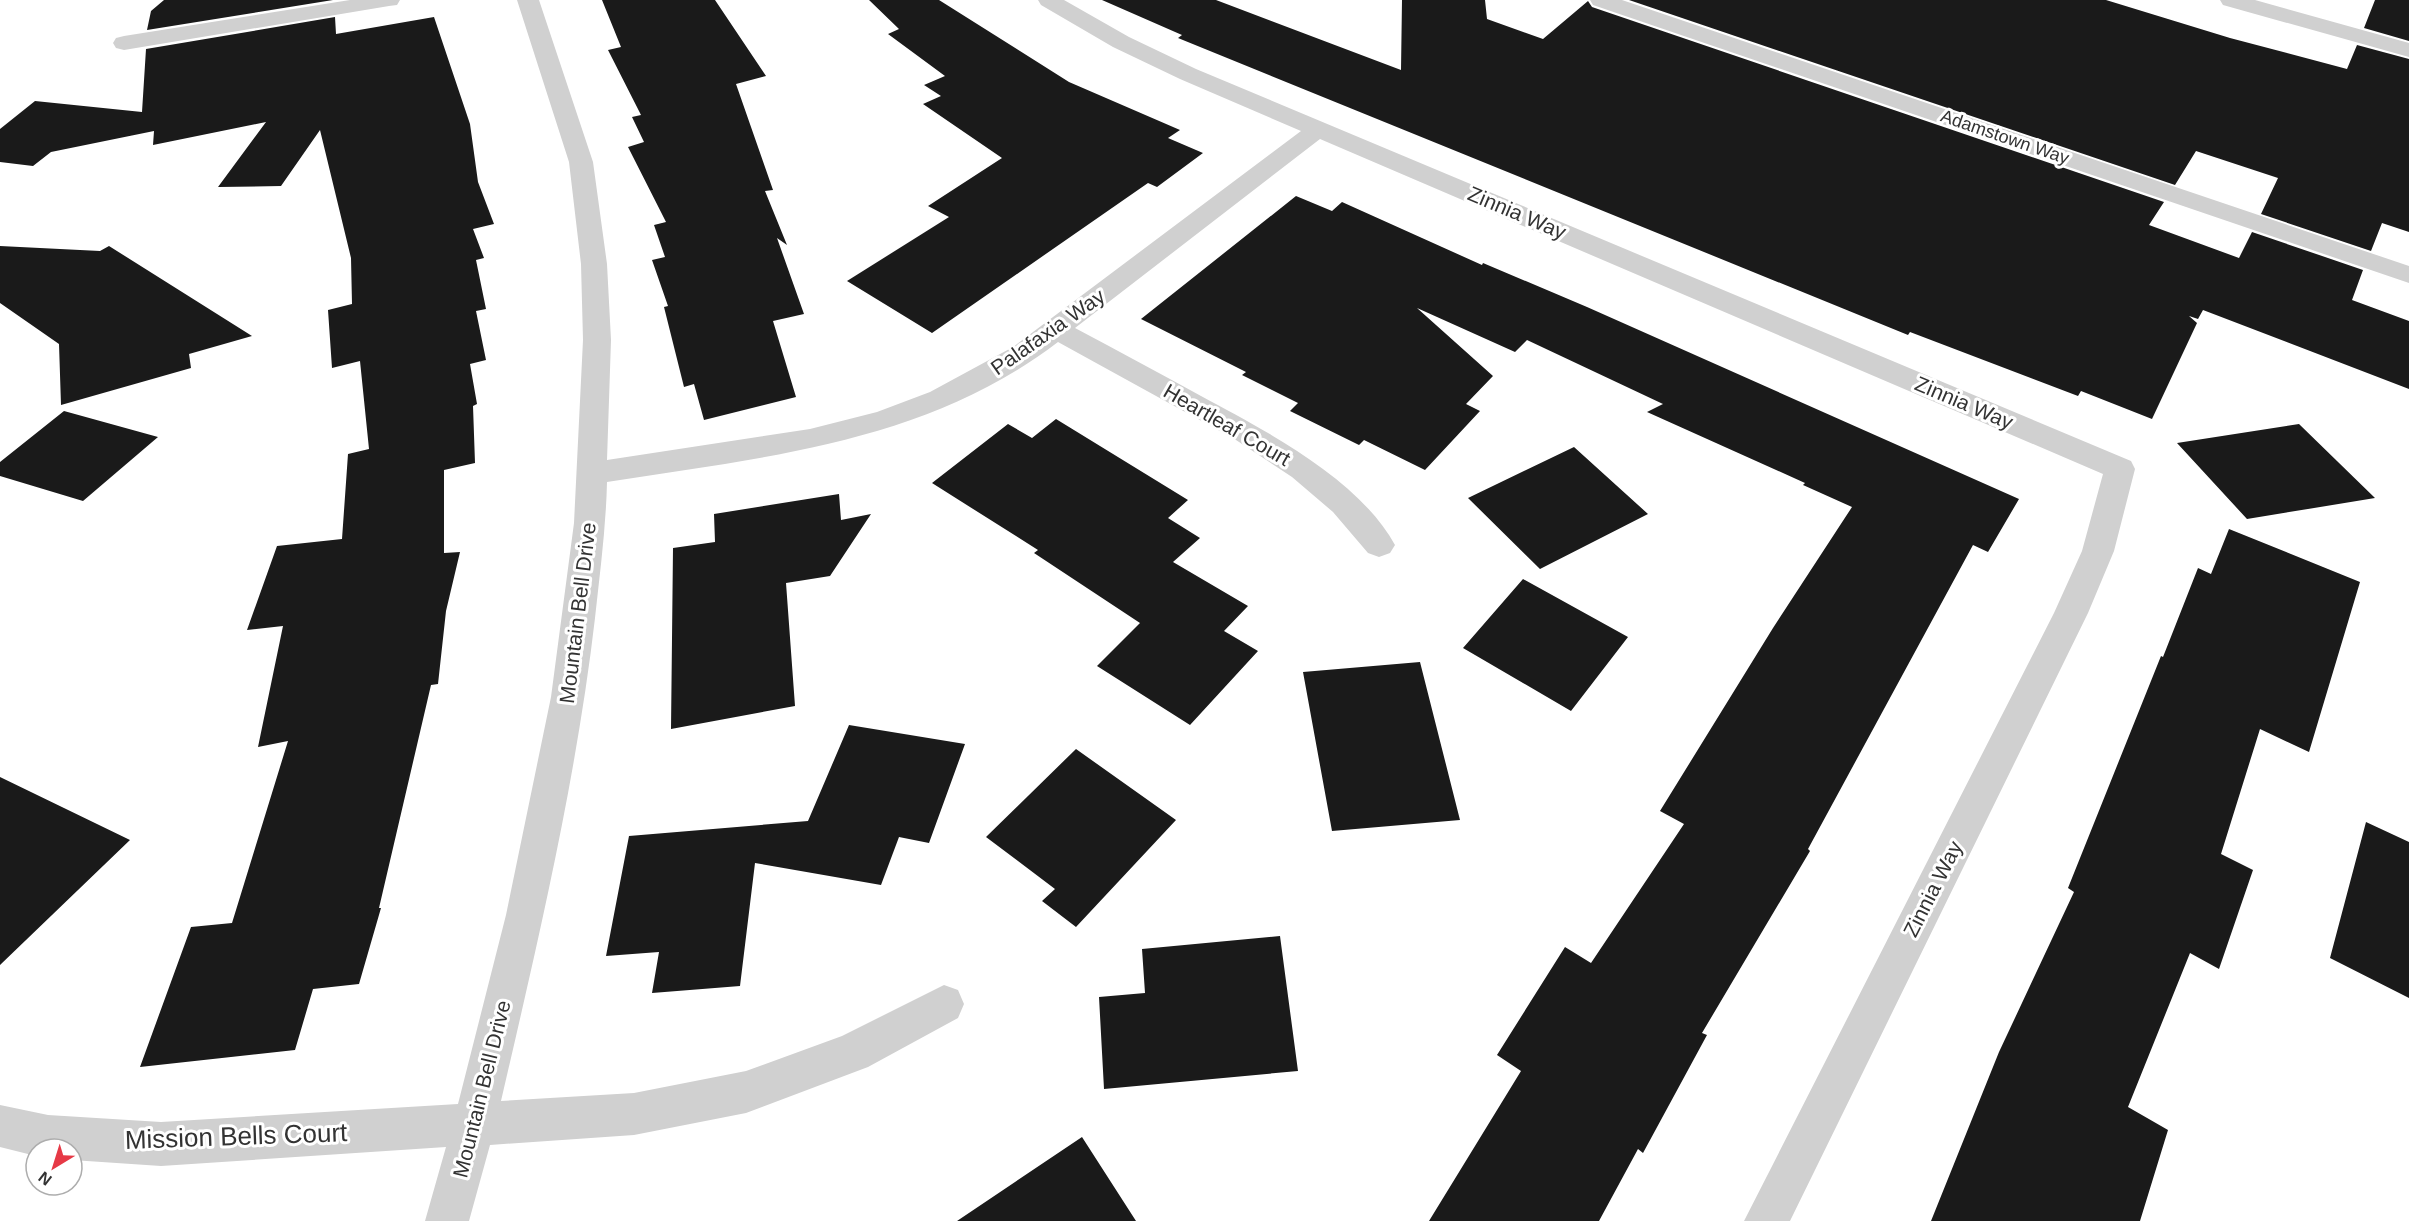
<svg xmlns="http://www.w3.org/2000/svg" width="2409" height="1221" font-family="Helvetica,sans-serif">
<rect width="100%" height="100%" fill="#fff"/>
<path fill="#1a1a1a" d="M 164,0 L 333,0 L 147,30 L 151,11 Z
M 602,0 L 715,0 L 766,76 L 736,84 L 773,190 L 765,191 L 787,245 L 777,238 L 804,314 L 773,321 L 796,397 L 704,420 L 694,384 L 684,387 L 664,307 L 668,306 L 652,260 L 665,257 L 654,225 L 666,222 L 628,147 L 644,142 L 632,117 L 641,115 L 608,50 L 621,47 Z
M 869,0 L 939,0 L 1069,82 L 1180,130 L 1168,138 L 1203,153 L 1157,187 L 1148,183 L 932,333 L 847,281 L 949,217 L 928,206 L 1002,158 L 923,104 L 941,96 L 924,85 L 945,76 L 888,34 L 899,29 Z
M 1102,0 L 1216,0 L 1401,70 L 1402,0 L 1485,0 L 1487,19 L 1543,39 L 1588,1 L 1592,7 L 2164,202 L 2149,225 L 2239,258 L 2252,232 L 2363,270 L 2352,300 L 2409,321 L 2409,389 L 2203,310 L 2198,319 L 2189,316 L 2197,323 L 2152,419 L 2081,391 L 2078,396 L 1910,332 L 1908,335 L 1178,38 L 1182,35 Z
M 1629,0 L 2106,0 L 2230,38 L 2347,69 L 2357,45 L 2409,59 L 2409,232 L 2382,223 L 2371,251 L 2261,214 L 2278,178 L 2196,151 L 2175,185 Z
M 2375,0 L 2409,0 L 2409,41 L 2364,28 Z
M 335,17 L 336,34 L 434,17 L 470,124 L 478,182 L 494,224 L 473,229 L 484,258 L 476,260 L 486,309 L 476,311 L 486,360 L 470,364 L 477,404 L 473,406 L 475,463 L 444,470 L 444,553 L 460,552 L 446,611 L 438,684 L 431,685 L 379,908 L 381,908 L 359,984 L 313,989 L 295,1050 L 140,1067 L 191,927 L 232,923 L 288,741 L 258,747 L 283,626 L 247,630 L 277,546 L 342,539 L 348,454 L 369,449 L 360,361 L 332,368 L 328,310 L 352,304 L 351,258 L 320,130 L 281,186 L 218,187 L 266,122 L 153,145 L 154,131 L 51,152 L 33,166 L 0,162 L 0,129 L 35,101 L 142,112 L 146,49 Z
M 1296,196 L 1332,211 L 1342,202 L 1482,265 L 1483,263 L 1587,307 L 2019,499 L 1988,552 L 1973,545 L 1808,849 L 1810,851 L 1702,1033 L 1707,1035 L 1643,1153 L 1638,1149 L 1599,1221 L 1429,1221 L 1521,1071 L 1497,1055 L 1565,947 L 1591,963 L 1684,824 L 1660,811 L 1773,628 L 1852,507 L 1803,485 L 1805,483 L 1647,412 L 1663,404 L 1527,340 L 1515,352 L 1417,308 L 1493,376 L 1466,404 L 1480,411 L 1425,470 L 1364,440 L 1359,445 L 1290,411 L 1298,403 L 1242,375 L 1246,372 L 1141,319 Z
M 0,246 L 100,251 L 109,246 L 252,336 L 189,354 L 191,368 L 61,405 L 59,344 L 0,303 Z
M 64,411 L 158,437 L 83,501 L 0,476 L 0,462 Z
M 1056,419 L 1188,500 L 1168,518 L 1200,538 L 1173,562 L 1248,606 L 1224,631 L 1258,651 L 1190,725 L 1097,666 L 1140,623 L 1034,553 L 1038,550 L 932,483 L 1008,424 L 1032,438 Z
M 2299,424 L 2375,498 L 2247,519 L 2177,443 Z
M 1574,447 L 1648,514 L 1540,569 L 1468,498 Z
M 839,494 L 841,520 L 871,514 L 830,576 L 786,583 L 795,706 L 671,729 L 673,548 L 715,542 L 714,514 Z
M 2229,529 L 2360,582 L 2309,752 L 2260,729 L 2221,854 L 2253,870 L 2219,969 L 2190,953 L 2128,1107 L 2168,1130 L 2140,1221 L 1931,1221 L 1999,1052 L 2074,892 L 2068,888 L 2161,656 L 2163,657 L 2198,568 L 2211,574 Z
M 1523,579 L 1628,637 L 1571,711 L 1463,648 Z
M 1420,662 L 1460,820 L 1332,831 L 1303,672 Z
M 849,725 L 965,744 L 929,843 L 899,837 L 881,885 L 755,863 L 740,986 L 652,993 L 659,952 L 606,956 L 629,836 L 808,821 Z
M 1076,749 L 1176,820 L 1076,927 L 1042,901 L 1055,889 L 986,837 Z
M 0,777 L 130,840 L 0,965 Z
M 2366,822 L 2409,842 L 2409,998 L 2330,958 Z
M 1280,936 L 1298,1071 L 1104,1089 L 1099,997 L 1145,993 L 1142,949 Z
M 1082,1137 L 1136,1221 L 957,1221 Z"/>
<g fill="none" stroke-linecap="round" stroke-linejoin="round">
<path fill="#d0d0d0" fill-rule="evenodd" d="M 350,0 L 400,0 L 397,5 L 389,6 L 124,50 L 116,48 L 113,43 L 116,38 L 124,36 Z
M 517,0 L 539,0 L 593,162 L 607,264 L 611,340 L 607,460 L 810,429 L 877,412 L 930,392 L 1013,347 L 1301,131 L 1180,79 L 1113,47 L 1041,5 L 1038,0 L 1064,0 L 1129,37 L 1196,69 L 2131,461 L 2135,469 L 2114,551 L 2088,613 L 1790,1221 L 1744,1221 L 2054,613 L 2082,551 L 2103,474 L 1320,139 L 1075,328 C 1117,350 1159,373 1201,396 C 1266,431 1358,478 1395,545 L 1390,553 L 1379,557 L 1368,553 L 1333,512 L 1292,477 L 1236,440 L 1058,342 C 926,443 765,457 607,482 C 606,527 600,572 595,618 C 576,781 538,941 501,1101 L 634,1093 L 746,1071 L 842,1036 L 944,985 L 958,990 L 964,1004 L 958,1018 L 868,1067 L 746,1113 L 634,1135 L 490,1145 L 469,1221 L 425,1221 L 446,1147 L 161,1166 L 72,1160 L 72,1149 L 36,1149 L 36,1156 L 0,1147 L 0,1105 L 48,1115 L 161,1122 L 458,1104 L 506,915 L 551,697 L 574,523 L 583,340 L 581,264 L 569,162 Z
M 1590,0 L 1622,0 L 2409,266 L 2409,283 L 1593,5 Z
M 2220,0 L 2255,0 L 2409,43 L 2409,57 L 2223,5 Z"/>
</g>
<g text-anchor="middle" stroke-width="6" stroke-linejoin="round" paint-order="stroke">
<g font-size="18" fill="#333" stroke="#fff">
<text transform="translate(2005 137) rotate(19)" y="6">Adamstown Way</text>
</g>
<g font-size="21" fill="#333" stroke="#fff">
<text transform="translate(1517 213) rotate(23)" y="7">Zinnia Way</text>
<text transform="translate(1048 332) rotate(-35)" y="7">Palafaxia Way</text>
<text transform="translate(1964 403) rotate(23)" y="7">Zinnia Way</text>
<text transform="translate(1227 425) rotate(30)" y="7">Heartleaf Court</text>
<text transform="translate(578 613) rotate(-83)" y="7">Mountain Bell Drive</text>
<text transform="translate(1933 889) rotate(-63)" y="7">Zinnia Way</text>
<text transform="translate(482 1089) rotate(-76)" y="7">Mountain Bell Drive</text>
</g>
<g font-size="26" fill="#333" stroke="#fff">
<text transform="translate(236 1136) rotate(-2)" y="9">Mission Bells Court</text>
</g>
</g>
<g transform="translate(54 1167) rotate(218)"><circle r="28" fill="#ffffff" stroke="#adadad" stroke-width="1.5"/>
<path d="M0-4.5L10 22L0 15L-10 22Z" fill="#e63946"/>
<text y="-9" font-size="16" font-weight="bold" text-anchor="middle" fill="#333333">N</text>
</g>
</svg>
